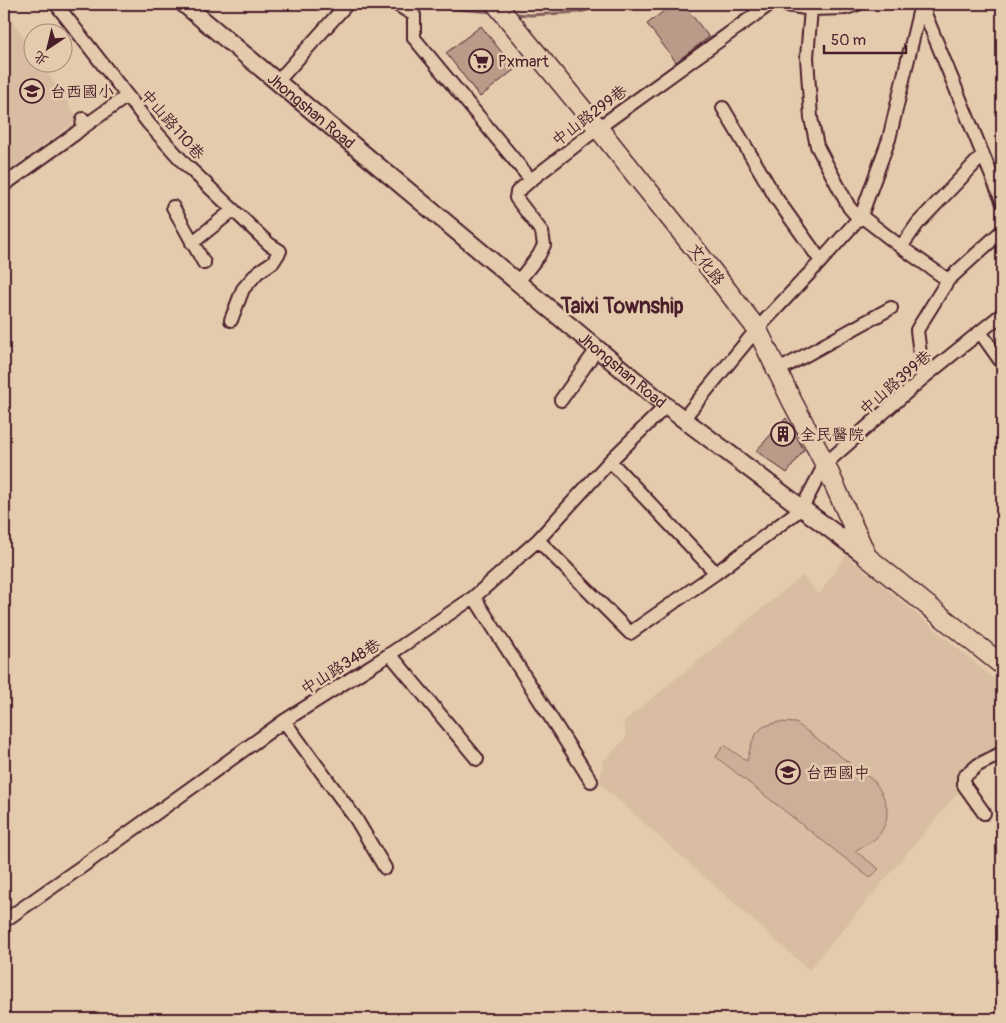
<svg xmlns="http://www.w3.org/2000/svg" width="1006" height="1023" font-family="Pangolin,'LXGW WenKai TC',sans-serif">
<rect width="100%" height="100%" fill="#e5cbad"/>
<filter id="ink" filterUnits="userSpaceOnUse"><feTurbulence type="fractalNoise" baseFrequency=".02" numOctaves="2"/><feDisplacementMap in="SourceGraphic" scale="10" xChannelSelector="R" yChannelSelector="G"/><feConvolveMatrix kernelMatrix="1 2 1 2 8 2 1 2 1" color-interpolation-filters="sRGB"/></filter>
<g filter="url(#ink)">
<path fill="#d8bda2" d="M 4,8 L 32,50 L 32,62 L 41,63 L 79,119 L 4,174 Z
M 846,555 L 1002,685 L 1002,740 L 809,970 L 599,783 L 603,761 L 627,737 L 623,722 L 802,576 L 819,594 Z"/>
<path fill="#ccaf98" stroke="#8b6762" d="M 779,722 L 796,723 L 875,782 C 880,790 887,801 887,811 C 888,824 880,837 869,843 C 864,846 859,848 855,851 L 879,869 L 870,878 L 716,757 L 724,745 L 747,761 C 750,749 752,735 763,727 C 768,725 774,723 779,722 Z"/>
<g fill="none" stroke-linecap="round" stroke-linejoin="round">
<path stroke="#825d5a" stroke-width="3" d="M 426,4 L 445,8 L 493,12
M 514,14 L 531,15 L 579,12 L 611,4"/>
</g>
<path fill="#ba9b89" stroke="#4a1f2b" d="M 673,4 L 683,4 L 709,37 L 676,62 L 647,24 Z
M 481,26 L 515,69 L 480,97 L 446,53 Z
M 786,418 L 804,450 L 787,473 L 756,451 Z"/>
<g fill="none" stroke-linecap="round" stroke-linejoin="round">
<g stroke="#4a1f2b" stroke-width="16">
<path id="minor" d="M 56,4 L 149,124 L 184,163 L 269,244 L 280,251 L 273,262 L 258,272 L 243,289 L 231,320
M 396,4 L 414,15 L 414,38 L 531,180
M 781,4 L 811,9 L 846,8 L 858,4
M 921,4 L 1002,201
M 811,9 L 807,57 L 811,118 L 817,146 L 849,207 L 855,214 L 861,216 L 901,247 L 948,280
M 277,82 L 347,4
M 723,108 L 776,198 L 821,261
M 82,128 L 127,96
M 4,185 L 75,134 L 82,128 L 83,119
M 173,207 L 204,263
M 192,243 L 233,210
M 901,247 L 918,223 L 983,155
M 517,283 L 539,255 L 544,245 L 542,232 L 516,198 L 517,192 L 531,180 L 598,128 L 770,4
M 980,332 L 1002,363
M 777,371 L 891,308
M 923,378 L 917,330 L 948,280 L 1002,231
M 561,400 L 597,349
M 683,419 L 757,329 L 821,261 L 861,216 L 889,139 L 921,4
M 610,461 L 716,573
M 538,540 L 630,633 L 716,573 L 802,508 L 825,464 L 923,378 L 1001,315 L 1002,317
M 474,597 L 591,781
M 390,654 L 477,759
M 284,721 L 356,819 L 385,868
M 984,813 L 964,785 L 964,777 L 978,765 L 1002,753
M 4,921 L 84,865 L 284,721 L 390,654 L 474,597 L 538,540 L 610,461 L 666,406"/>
</g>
<g stroke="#4a1f2b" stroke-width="20">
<g id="tertiary">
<path id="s1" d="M 184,4 L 666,406 L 867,557"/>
</g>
</g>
<g stroke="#4a1f2b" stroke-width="22">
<path id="secondary" d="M 496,4 L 598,128 L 695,249 L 757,329 L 792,401 L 825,464 L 867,557 L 1002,665"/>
</g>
<use href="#minor" stroke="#e5cbad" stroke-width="12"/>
<use href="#tertiary" stroke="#e5cbad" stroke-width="16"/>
<use href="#secondary" stroke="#e5cbad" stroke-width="19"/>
</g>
</g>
<defs>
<g id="supermarket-ring" transform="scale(1.25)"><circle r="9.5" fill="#e5cbad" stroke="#4a1f2b" stroke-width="1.5"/><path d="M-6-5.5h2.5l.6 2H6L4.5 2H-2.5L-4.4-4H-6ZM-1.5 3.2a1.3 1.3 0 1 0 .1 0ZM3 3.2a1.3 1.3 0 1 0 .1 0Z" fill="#4a1f2b"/></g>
<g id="school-ring" transform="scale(1.25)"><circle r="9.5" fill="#e5cbad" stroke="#4a1f2b" stroke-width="1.5"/><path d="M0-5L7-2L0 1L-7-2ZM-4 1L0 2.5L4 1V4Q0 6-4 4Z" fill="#4a1f2b"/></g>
<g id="building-ring" transform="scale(1.25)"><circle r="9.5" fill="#e5cbad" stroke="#4a1f2b" stroke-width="1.5"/><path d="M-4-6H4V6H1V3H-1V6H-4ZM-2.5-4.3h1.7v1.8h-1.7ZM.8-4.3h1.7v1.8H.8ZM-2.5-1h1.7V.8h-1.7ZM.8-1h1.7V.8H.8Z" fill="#4a1f2b"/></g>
</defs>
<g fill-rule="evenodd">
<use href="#supermarket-ring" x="481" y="61"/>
<use href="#school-ring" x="32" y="91"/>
<use href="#building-ring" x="783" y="434"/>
<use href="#school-ring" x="788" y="772"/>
</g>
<g text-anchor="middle" stroke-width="5" stroke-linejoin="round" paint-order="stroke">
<g font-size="16" fill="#4a1f2b" stroke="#e5cbad" text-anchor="start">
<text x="498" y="67">Pxmart</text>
<text x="50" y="97">台西國小</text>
<text x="800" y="440">全民醫院</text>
<text x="806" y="778">台西國中</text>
</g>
<g font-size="16" fill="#4a1f2b" stroke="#e5cbad">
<text dy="6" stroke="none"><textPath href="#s1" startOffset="166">Jhongshan Road</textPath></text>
<text transform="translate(589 115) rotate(-37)" y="6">中山路299巷</text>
<text transform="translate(173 124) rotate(49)" y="6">中山路110巷</text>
<text transform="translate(707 264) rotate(52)" y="6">文化路</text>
<text dy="6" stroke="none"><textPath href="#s1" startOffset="571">Jhongshan Road</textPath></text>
<text transform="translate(895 382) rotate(-41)" y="6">中山路399巷</text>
<text transform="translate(340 666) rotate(-32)" y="6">中山路348巷</text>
</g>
<g font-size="21" font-weight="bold" fill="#4a1f2b" stroke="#e5cbad">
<text x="622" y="313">Taixi Township</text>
</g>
</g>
<rect width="1006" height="1023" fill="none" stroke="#e5cbad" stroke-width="20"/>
<rect x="10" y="10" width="986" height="1003" fill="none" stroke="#4a1f2b" stroke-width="2" filter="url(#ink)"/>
<g transform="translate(48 48) rotate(215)"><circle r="24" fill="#e5cbad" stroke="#a78679"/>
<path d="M0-4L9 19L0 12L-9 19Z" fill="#4a1f2b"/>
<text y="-8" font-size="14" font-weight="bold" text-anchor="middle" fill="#4a1f2b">北</text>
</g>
<path d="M824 45v8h82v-8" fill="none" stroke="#4a1f2b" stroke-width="2.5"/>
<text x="831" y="45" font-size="15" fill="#4a1f2b" stroke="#e5cbad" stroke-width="4" paint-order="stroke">50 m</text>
</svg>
